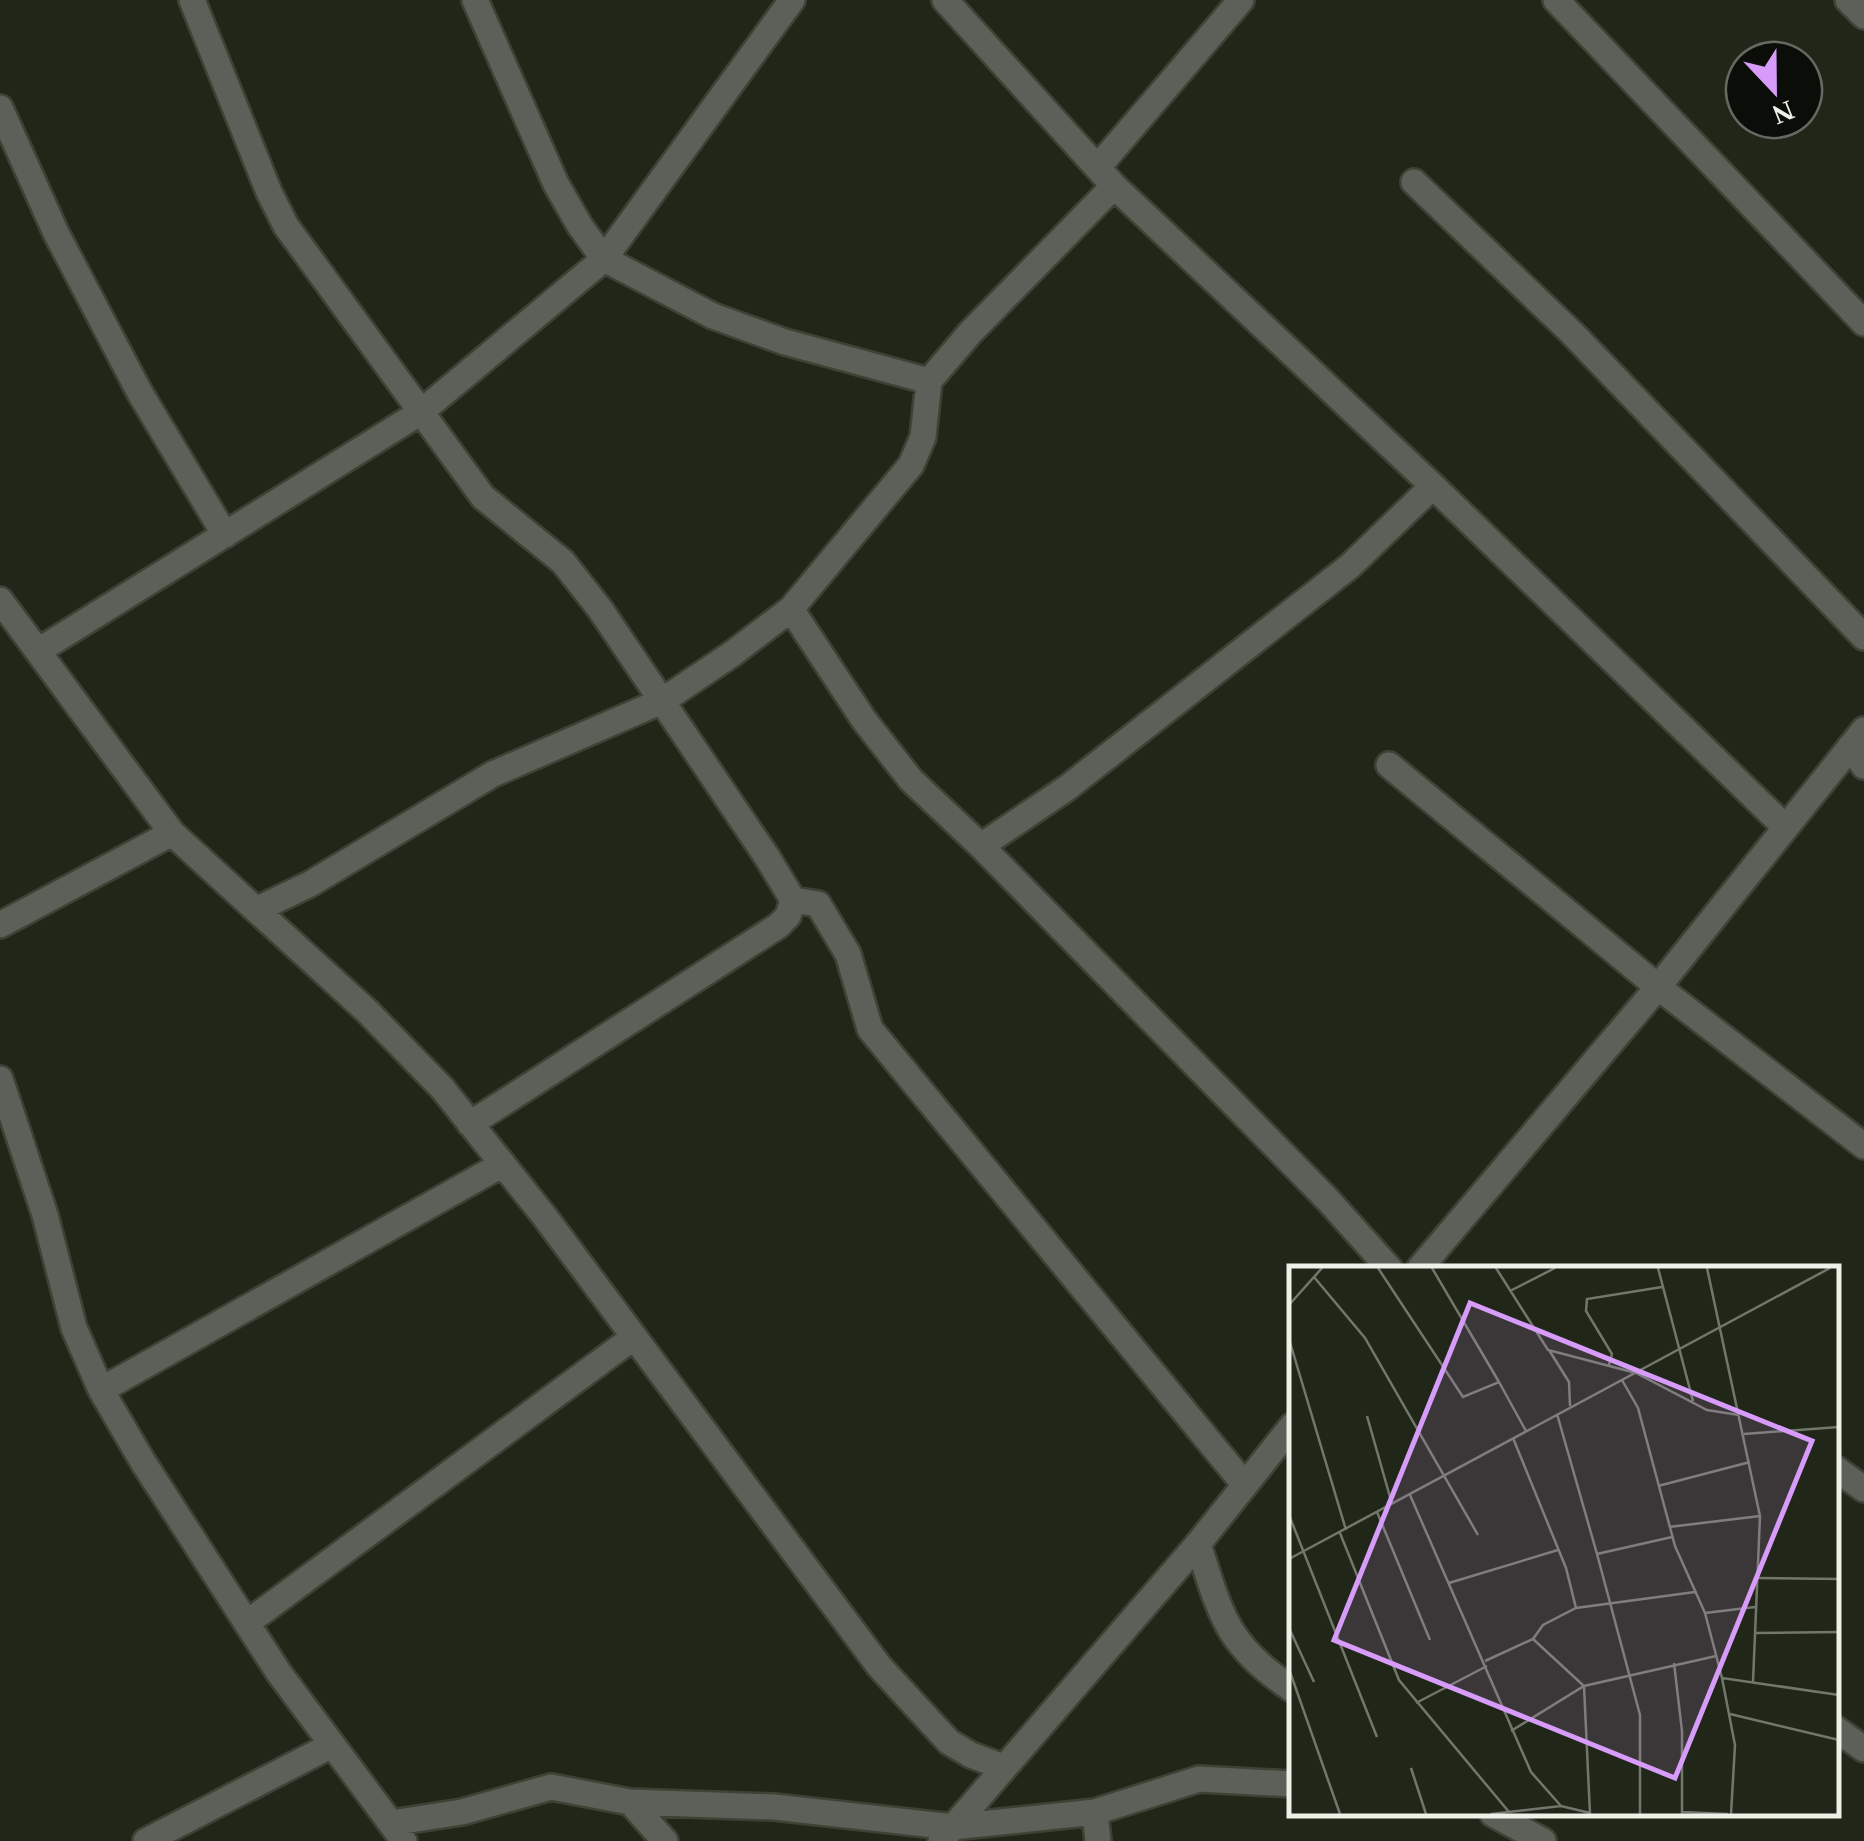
<svg xmlns="http://www.w3.org/2000/svg" width="1864" height="1841" font-family="'Times New Roman',serif">
<rect width="100%" height="100%" fill="#202618"/>
<g fill="none" stroke-linecap="round" stroke-linejoin="round">
<g stroke="#3d4235" stroke-width="30">
<path id="minor" d="M 192,0 L 269,192 L 286,226 L 483,497 L 563,562 L 600,609 L 767,857 L 793,900 L 788,916 L 778,926 L 470,1124
M 475,0 L 556,184 L 580,226 L 604,259 L 713,316 L 785,342 L 929,381
M 945,0 L 1114,186 L 1433,486 L 1784,826
M 1556,0 L 1864,323
M 1848,0 L 1864,16
M 0,108 L 56,233 L 140,393 L 225,535
M 1098,167 L 1241,0
M 1414,182 L 1572,333 L 1864,637
M 0,600 L 172,833 L 368,1012 L 442,1088 L 545,1217 L 879,1666 L 949,1742 L 971,1755 L 1003,1767
M 791,609 L 864,720 L 911,780 L 981,846 L 1328,1200 L 1389,1268
M 38,651 L 421,412 L 604,259 L 792,0
M 1850,747 L 1864,766
M 1389,765 L 1658,987 L 1864,1146
M 981,846 L 1067,788 L 1350,566 L 1433,486
M 793,900 L 818,904 L 848,954 L 870,1029 L 1245,1485
M 258,909 L 310,884 L 493,774 L 662,701 L 732,654 L 791,609 L 911,465 L 923,437 L 929,381 L 970,333 L 1114,186
M 0,925 L 172,833
M 0,1079 L 45,1215 L 74,1328 L 101,1390 L 143,1462 L 279,1673 L 404,1841
M 101,1390 L 503,1164
M 1836,1469 L 1864,1489
M 1198,1544 C 1221,1615 1226,1645 1292,1689
M 247,1623 L 634,1337
M 1836,1729 L 1864,1749
M 630,1802 L 665,1841
M 1095,1812 L 1098,1841
M 1493,1814 L 1543,1841
M 391,1823 L 462,1812 L 551,1787 L 630,1802 L 774,1807 L 953,1827 L 1095,1812 L 1199,1779 L 1292,1784
M 146,1841 L 332,1745"/>
</g>
<g stroke="#3d4235" stroke-width="30">
<path id="tertiary" d="M 1420,1268 L 1658,987 L 1864,730
M 941,1841 L 1198,1544 L 1292,1426"/>
</g>
<use href="#minor" stroke="#5d6059" stroke-width="25"/>
<use href="#tertiary" stroke="#5d6059" stroke-width="25"/>
</g>
<g transform="translate(1289 1266)">
<rect width="550" height="550" fill="#202618"/>
<path fill="none" stroke="#72776b" stroke-width="2.5" d="M 89,2 L 174,131 L 210,116 L 237,165M 143,2 L 210,116M 207,2 L 259,84 L 347,107 L 418,144 L 450,149M 369,2 L 404,135M 418,2 L 471,250 L 464,416M 25,11 L 76,72 L 189,269M 221,25 L 266,2M 0,39 L 33,2M 0,73 L 57,264M 260,84 L 280,116 L 281,140M 320,99 L 323,88 L 297,45 L 298,33 L 373,21M 333,114 L 349,142 L 386,280 L 416,347 L 433,412 L 446,479 L 442,548M 268,148 L 308,288M 78,150 L 103,238M 455,168 L 550,161M 224,172 L 277,302 L 287,342M 369,220 L 461,196M 121,229 L 242,506 L 272,540M 88,246 L 141,374M 0,249 L 88,471M 380,261 L 471,250M 51,267 L 110,414 L 220,546M 0,293 L 541,2M 466,312 L 550,313M 160,317 L 269,284M 416,347 L 466,341M 0,362 L 25,416M 466,367 L 550,366M 244,373 L 295,420 L 301,548M 196,395 L 244,373 L 254,359 L 287,342 L 406,326M 385,397 L 393,465 L 393,548M 0,403 L 51,548M 433,412 L 550,429M 127,437 L 198,400M 441,448 L 550,474M 222,465 L 295,420 L 427,390M 122,502 L 137,548M 393,546 L 439,548M 202,548 L 272,540 L 301,547M 351,548 L 351,449 L 308,288 L 383,271"/>
<path fill="#d79bf9" fill-opacity="0.15" stroke="#d79bf9" stroke-width="5" d="M 181,37 L 523,175 L 386,512 L 45,374 Z"/>
<rect width="550" height="550" fill="none" stroke="#edf1e8" stroke-width="5"/>
</g>
<g transform="translate(1774 90) rotate(158)"><circle r="48" fill="#0b0e08" stroke="#656962" stroke-width="2.5"/>
<path d="M0-8L18 38L0 25L-18 38Z" fill="#d79bf9"/>
<text y="-15" font-size="28" font-weight="bold" text-anchor="middle" fill="#edf1e8">N</text>
</g>
</svg>
